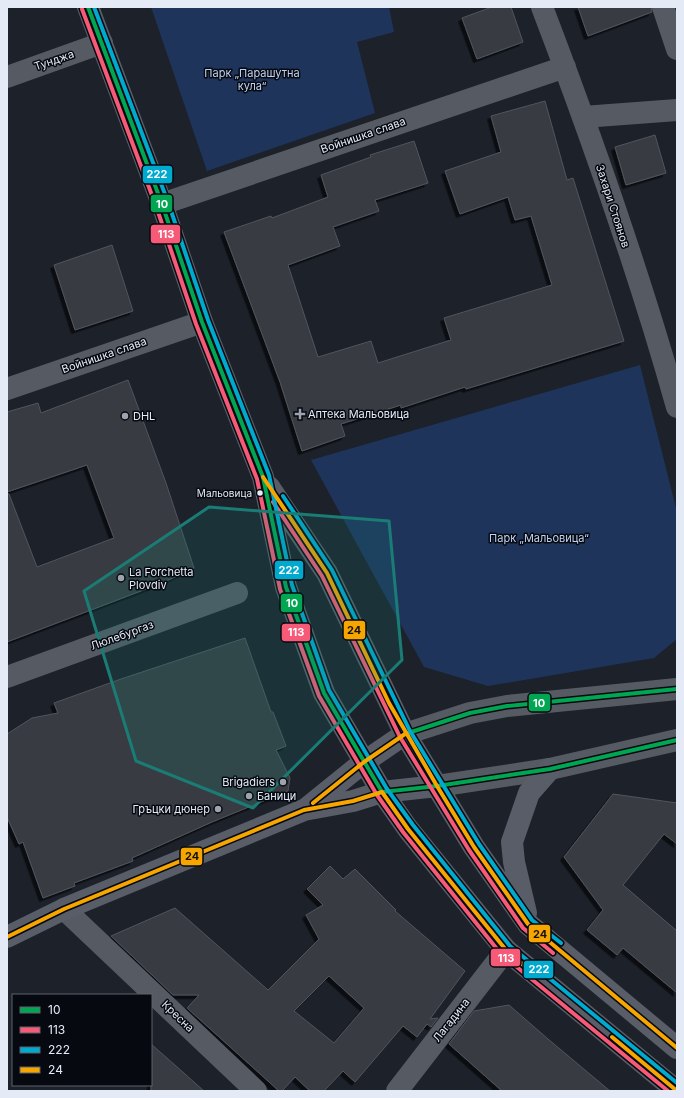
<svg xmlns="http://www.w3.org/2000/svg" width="684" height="1098" font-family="Inter,sans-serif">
<defs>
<filter id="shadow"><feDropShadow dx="-3.5" dy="3.5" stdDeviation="0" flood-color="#0009"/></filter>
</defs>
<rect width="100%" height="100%" fill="#1c212a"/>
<path fill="#1f345b" d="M 151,7 L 389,7 L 394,32 L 357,42 L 375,113 L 207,171 Z
M 640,365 L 677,512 L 677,639 L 654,658 L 488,686 L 424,667 L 311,460 Z"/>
<path fill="#373b43" stroke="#51555d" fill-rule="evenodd" filter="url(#shadow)" d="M 492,7 L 511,7 L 523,42 L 477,59 L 462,18 Z
M 578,7 L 651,7 L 652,12 L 588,36 Z
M 545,101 L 567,180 L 573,178 L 624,341 L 466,389 L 465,387 L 401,408 L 401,405 L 341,424 L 345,436 L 302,451 L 280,382 L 224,232 L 271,216 L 272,218 L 328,197 L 321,175 L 371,157 L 370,155 L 414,141 L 428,183 L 375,200 L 379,211 L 333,227 L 340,246 L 288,265 L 318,357 L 371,341 L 378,363 L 451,340 L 444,318 L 552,285 L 531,216 L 515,220 L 508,197 L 460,214 L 445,171 L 501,152 L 491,116 Z
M 655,135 L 666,173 L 626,185 L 615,147 Z
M 112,245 L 133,311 L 75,330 L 54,265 Z
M 128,380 L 166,483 L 194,568 L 162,583 L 7,642 L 7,494 L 9,494 L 37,567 L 114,538 L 87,465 L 7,492 L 7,412 L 38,403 L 41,413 Z
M 245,638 L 271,712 L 273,712 L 286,746 L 276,750 L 290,778 L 288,791 L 212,822 L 132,858 L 133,861 L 74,883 L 75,886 L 43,898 L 23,842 L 19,844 L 7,817 L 7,734 L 32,718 L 58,713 L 54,703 L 121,679 Z
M 613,794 L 677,803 L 677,844 L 664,834 L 623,885 L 677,931 L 677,993 L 623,948 L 617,955 L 587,930 L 603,910 L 564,857 Z
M 330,866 L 343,879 L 355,869 L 396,910 L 395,911 L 465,971 L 430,1019 L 438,1018 L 431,1027 L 427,1024 L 417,1037 L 403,1026 L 355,1082 L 343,1071 L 324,1091 L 310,1091 L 295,1077 L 282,1091 L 279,1091 L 187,1008 L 199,995 L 173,995 L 111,936 L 175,908 L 268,990 L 319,939 L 306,915 L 323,905 L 307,889 ZM 329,976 L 364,1008 L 334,1043 L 294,1011 Z
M 509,1005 L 548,1039 L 610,1091 L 502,1091 L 449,1044 L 474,1011 Z
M 151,1044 L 176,1066 L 204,1091 L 151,1091 Z"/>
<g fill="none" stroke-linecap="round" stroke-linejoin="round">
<path stroke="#565b63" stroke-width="22" d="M 542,7 C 592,138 639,272 677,407
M 663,7 L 677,49
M 7,77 L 102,43
M 583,117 L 677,110
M 162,204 L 565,67
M 7,389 L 202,322
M 7,677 L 237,593
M 64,909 L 256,1091
M 397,1091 L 506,950"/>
<path stroke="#565b63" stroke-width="22" d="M 405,734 L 470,713 L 507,706 L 677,689
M 437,786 L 550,769 L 677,740"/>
<path stroke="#585d67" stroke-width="22" d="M 88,7 L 162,204 L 202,322 L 263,477 L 286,587 L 324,693 L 382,792 L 408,829 L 506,950 L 677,1091
M 269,487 L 327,573 L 405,734 L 474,847 L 528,924 L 677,1048
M 307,808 L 364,762 L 405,734
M 526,913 L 514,862 L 512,842 L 529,793 L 550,769
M 7,937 L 64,909 L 304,810 L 353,801 L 382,792 L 437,786"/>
<g stroke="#060910" stroke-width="7">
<path id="bus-1" d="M 88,7 L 162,204 L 202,322 L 263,477 L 286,587 L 324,693 L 382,792
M 405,734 L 470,713 L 507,706 L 677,689
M 382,792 L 437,786 L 550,769 L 677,740"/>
</g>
<g stroke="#060910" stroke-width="7">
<path id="bus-2" d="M 82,9 L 156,206 L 196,324 L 257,479 L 280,589 L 319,696 L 377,795 L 403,832 L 501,954 L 668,1091
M 273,502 L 322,576 L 400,737 L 469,850 L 523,928 L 553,953"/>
</g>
<g stroke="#060910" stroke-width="7">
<path id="bus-3" d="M 94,7 L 168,202 L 208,320 L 269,475 L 292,585 L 329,690 L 387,789 L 413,825 L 510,946 L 677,1083
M 283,496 L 332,570 L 410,731 L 479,844 L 532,920 L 561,943"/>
</g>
<g stroke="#060910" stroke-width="7">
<path id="bus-4" d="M 263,477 L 327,573 L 389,703 L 437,786 L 474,847 L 528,924 L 677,1048
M 382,792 L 408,829 L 506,950 L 528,969
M 313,803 L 364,762 L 405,734
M 7,937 L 64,909 L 304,810 L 353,801 L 382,792
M 612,1037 L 677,1091"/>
</g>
<use href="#bus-1" stroke="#00a651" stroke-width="4"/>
<use href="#bus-2" stroke="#f75a77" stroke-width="4"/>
<use href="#bus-3" stroke="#00a9ce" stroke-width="4"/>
<use href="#bus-4" stroke="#f7a600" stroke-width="4"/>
</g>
<path fill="#1a7c75" fill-opacity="0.2" stroke="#1a7c75" stroke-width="3" stroke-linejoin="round" d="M 209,507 L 389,521 L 402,660 L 253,808 L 136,761 L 84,591 Z"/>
<g fill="#9ea4af" stroke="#060910" stroke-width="1.5">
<path d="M298 408h4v4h4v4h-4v4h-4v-4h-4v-4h4z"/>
<circle cx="125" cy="416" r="4"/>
<circle cx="121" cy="578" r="4"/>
<circle cx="283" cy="782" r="4"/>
<circle cx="249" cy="796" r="4"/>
<circle cx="218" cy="809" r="4"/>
</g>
<circle fill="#e4ebf7" stroke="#060910" stroke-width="1.5" cx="260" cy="493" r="3.5"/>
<g text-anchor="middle" stroke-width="3" stroke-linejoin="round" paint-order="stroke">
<g font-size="10" fill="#e4ebf7" stroke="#060910" text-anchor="end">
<text x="252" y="497">Мальовица</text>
</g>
<g font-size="11" fill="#e4ebf7" stroke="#060910">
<text transform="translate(54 60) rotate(-19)" y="4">Тунджа</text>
<text transform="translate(363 135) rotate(-19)" y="4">Войнишка слава</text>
<text transform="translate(613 206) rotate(72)" y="4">Захари Стоянов</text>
<text transform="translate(104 355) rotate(-19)" y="4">Войнишка слава</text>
<text transform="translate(122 635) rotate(-20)" y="4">Люлебургаз</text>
<text transform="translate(178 1016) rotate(44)" y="4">Кресна</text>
<text transform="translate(451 1020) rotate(-52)" y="4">Лагадина</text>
</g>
<g font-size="11" fill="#bfd1f1" stroke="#060910">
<text x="252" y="77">Парк „Парашутна<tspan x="252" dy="13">кула“</tspan></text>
<text x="539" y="542">Парк „Мальовица“</text>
</g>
<g font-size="11" fill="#e4ebf7" stroke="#060910" text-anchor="start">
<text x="308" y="418">Аптека Мальовица</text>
<text x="133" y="420">DHL</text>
<text x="129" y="576">La Forchetta<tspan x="129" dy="13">Plovdiv</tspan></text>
<text x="275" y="786" text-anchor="end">Brigadiers</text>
<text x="257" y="800">Баници</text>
<text x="210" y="813" text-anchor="end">Гръцки дюнер</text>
</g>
</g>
<g stroke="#060910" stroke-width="1.5">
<rect x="142" y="165" width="31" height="19" rx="4" fill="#00a9ce"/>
<rect x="150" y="194" width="23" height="19" rx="4" fill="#00a651"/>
<rect x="150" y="224" width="31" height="20" rx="4" fill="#f75a77"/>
<rect x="274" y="560" width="30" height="20" rx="4" fill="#00a9ce"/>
<rect x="280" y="593" width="23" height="20" rx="4" fill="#00a651"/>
<rect x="343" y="620" width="23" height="20" rx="4" fill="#f7a600"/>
<rect x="281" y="623" width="30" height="19" rx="4" fill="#f75a77"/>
<rect x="528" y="693" width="23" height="19" rx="4" fill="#00a651"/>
<rect x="180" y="847" width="23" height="19" rx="4" fill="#f7a600"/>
<rect x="528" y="924" width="23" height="19" rx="4" fill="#f7a600"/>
<rect x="490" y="948" width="31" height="19" rx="4" fill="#f75a77"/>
<rect x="523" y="960" width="31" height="19" rx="4" fill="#00a9ce"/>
</g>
<g font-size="11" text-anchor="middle" font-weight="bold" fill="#fff">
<text x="157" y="178">222</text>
<text x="162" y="208">10</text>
<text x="166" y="238">113</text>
<text x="289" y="574">222</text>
<text x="292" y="607">10</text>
<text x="296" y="636">113</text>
<text x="539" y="707">10</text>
<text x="506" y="962">113</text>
<text x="539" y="973">222</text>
</g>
<g font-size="11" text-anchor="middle" font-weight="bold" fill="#111">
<text x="354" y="634">24</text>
<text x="192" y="860">24</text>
<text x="540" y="938">24</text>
</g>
<rect width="684" height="1098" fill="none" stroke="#e4ebf7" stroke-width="16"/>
<rect x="12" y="994" width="140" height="92" fill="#060910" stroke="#5f636c"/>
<rect x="20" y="1007" width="20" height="6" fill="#00a651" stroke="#5f636c"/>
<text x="48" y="1014" font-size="12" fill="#e4ebf7">10</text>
<rect x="20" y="1027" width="20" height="6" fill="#f75a77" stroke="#5f636c"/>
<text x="48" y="1034" font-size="12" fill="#e4ebf7">113</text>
<rect x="20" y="1047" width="20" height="6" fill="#00a9ce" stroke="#5f636c"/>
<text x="48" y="1054" font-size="12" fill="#e4ebf7">222</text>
<rect x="20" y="1067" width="20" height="6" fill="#f7a600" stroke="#5f636c"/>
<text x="48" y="1074" font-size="12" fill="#e4ebf7">24</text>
</svg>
